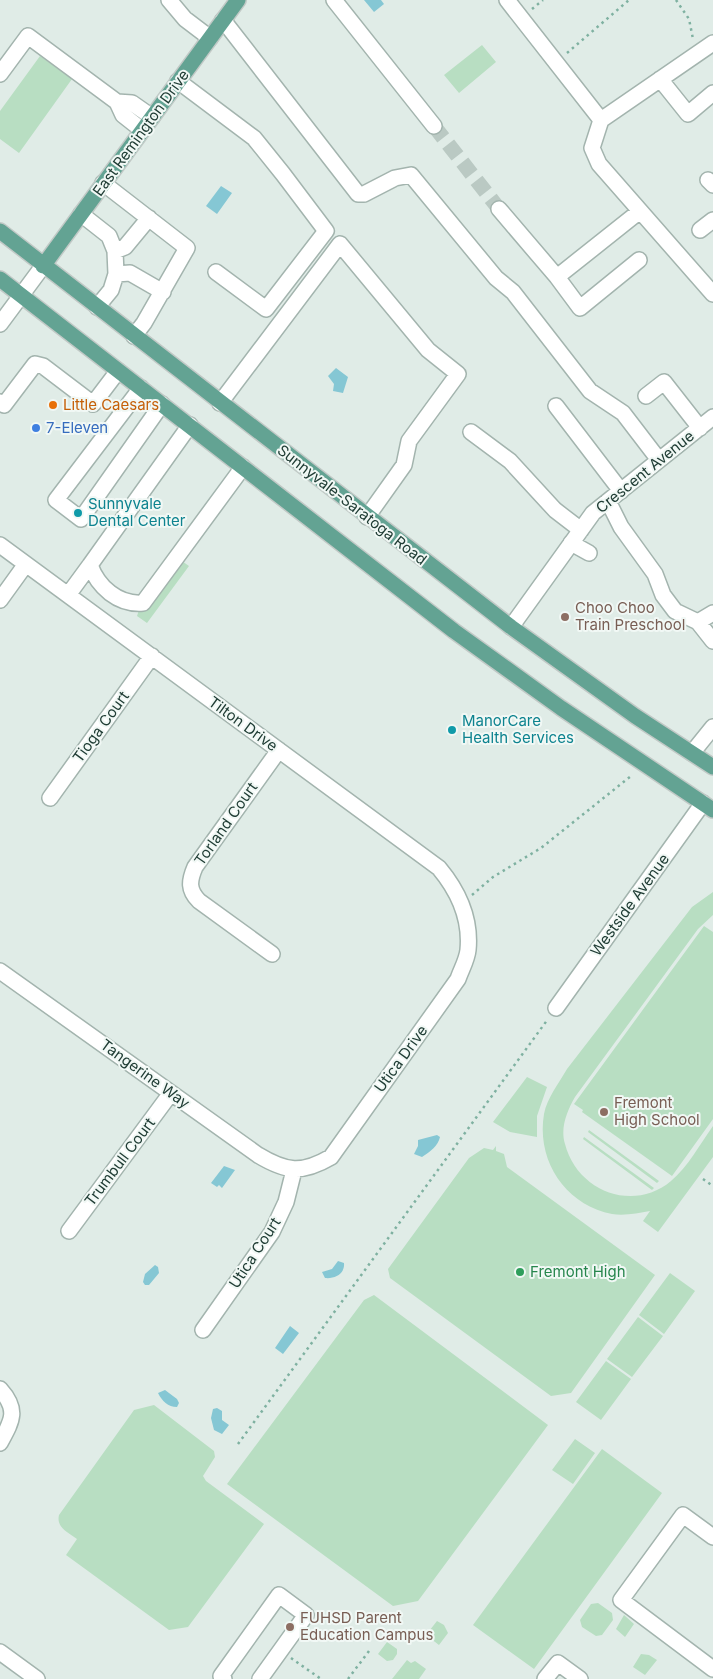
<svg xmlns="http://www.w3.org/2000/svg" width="713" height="1679" font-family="Inter,sans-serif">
<rect width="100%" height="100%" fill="#e0ece7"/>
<path fill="#b8dec2" d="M 482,45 L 496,62 L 459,93 L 444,75 Z
M 40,56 L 72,79 L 19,153 L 0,139 L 0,111 Z
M 179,559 L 189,566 L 147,623 L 137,616 L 139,610 Z
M 713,892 L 713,915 L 698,929 L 575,1097 C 567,1111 560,1128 565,1144 C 577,1191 633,1213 671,1181 C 688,1167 700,1144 713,1126 L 713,1157 L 658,1232 L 643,1221 L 650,1211 C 638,1213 625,1216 612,1214 C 566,1205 536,1161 544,1114 C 547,1098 559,1083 567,1069 L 692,907 Z
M 704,926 L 713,932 L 713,1119 L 672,1176 L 582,1112 L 583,1110 L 574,1104 Z
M 527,1077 L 547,1087 L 537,1116 L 537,1137 L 510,1132 L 493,1122 Z
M 589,1130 L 659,1181 L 657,1183 L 588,1132 Z
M 584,1137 L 654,1188 L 652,1190 L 583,1139 Z
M 496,1146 L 496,1151 L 504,1154 L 507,1167 L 655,1275 L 571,1393 L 551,1396 L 390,1278 L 388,1269 L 469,1158 L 484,1148 L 493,1150 Z
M 670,1273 L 695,1291 L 664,1334 L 639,1315 Z
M 374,1295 L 548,1425 L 418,1601 L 393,1606 L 227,1484 L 364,1300 Z
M 638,1317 L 663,1336 L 632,1377 L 607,1359 Z
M 606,1361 L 631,1379 L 601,1420 L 576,1402 Z
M 154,1405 L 214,1451 L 215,1457 L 203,1476 L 206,1481 L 264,1524 L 188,1627 L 169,1630 L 66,1555 L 77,1539 C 68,1532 56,1528 59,1515 L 134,1410 Z
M 575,1439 L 595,1453 L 573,1484 L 552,1470 Z
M 602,1449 L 662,1493 L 534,1669 L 473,1625 Z
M 598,1603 L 612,1613 L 613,1620 L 602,1635 L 596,1636 L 582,1627 L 580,1620 L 591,1604 Z
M 624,1615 L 634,1624 L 625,1637 L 616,1629 Z
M 437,1621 L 444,1625 L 448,1633 L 439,1645 L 426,1635 Z
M 387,1642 L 397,1649 L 397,1654 L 393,1660 L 387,1661 L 378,1654 Z
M 641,1654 L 649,1655 L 657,1660 L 645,1675 L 633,1667 Z
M 407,1660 L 411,1663 L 415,1661 L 426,1669 L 419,1679 L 392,1679 Z"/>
<path fill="#85c7d4" d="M 364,0 L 381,0 L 384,4 L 374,12 Z
M 221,186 L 232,193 L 217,214 L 206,206 Z
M 336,368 L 348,377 L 343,393 L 333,391 L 334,384 L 328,376 Z
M 437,1135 L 440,1137 C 438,1146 430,1152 422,1157 L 414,1154 L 418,1146 L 418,1140 Z
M 224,1166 L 235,1170 L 222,1188 L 219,1185 L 217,1187 L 211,1183 Z
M 338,1261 L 344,1263 C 345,1274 335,1279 325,1278 L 322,1272 L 332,1269 Z
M 155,1265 L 158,1267 L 159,1273 L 149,1285 L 145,1285 L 143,1282 L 145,1274 Z
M 290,1326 L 299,1333 L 283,1354 L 275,1348 Z
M 165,1390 L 177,1399 L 179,1403 L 177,1407 C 168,1407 162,1401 158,1393 Z
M 217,1408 L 222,1411 L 222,1420 L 229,1425 L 222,1434 L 214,1430 L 211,1418 L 213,1409 Z"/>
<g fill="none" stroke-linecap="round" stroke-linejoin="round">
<path stroke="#bac9c3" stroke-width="15" stroke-dasharray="15 8" stroke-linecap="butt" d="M 434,126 L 499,209"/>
<g stroke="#a3b4ae" stroke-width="18">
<path id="minor" d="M 169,0 L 185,19 L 210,38
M 334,0 L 434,126
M 507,0 L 601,120 L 713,43
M 223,20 L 358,194 L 364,194 L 395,178 L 411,175 L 496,278 L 513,292 L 590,391 L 623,413 L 659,460
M 0,74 L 28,36 L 117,102 L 123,115 L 142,130
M 660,79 L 688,114 L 713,93
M 178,81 L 254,138 L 283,174 L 326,231 L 266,309 L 216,272
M 117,102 L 132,103 L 152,117
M 601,120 L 592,148 L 599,164 L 713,294
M 708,180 L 713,185
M 103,183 L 187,248 L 144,323 L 134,336
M 499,209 L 557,277 L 640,211
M 81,214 L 109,236 L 115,251 L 116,274 L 111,290 L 97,307
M 700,230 L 713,220
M 115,251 L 125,247 L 149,218
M 116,274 L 130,273 L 163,292
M 557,277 L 580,308 L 639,260
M 0,324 L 43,266
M 141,388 L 56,500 L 81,519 L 162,404
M 646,396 L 664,382 L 700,428
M 0,402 L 4,405 L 35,364 L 43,366 L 93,404 L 118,371
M 220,403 L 340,244 L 428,350 L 458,374 L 409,441 L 404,465 L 367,517
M 556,406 L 621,491
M 190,425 L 90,565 C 98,587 118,605 143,603 L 243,467
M 471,432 L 510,461 L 555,510 L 581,530
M 608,501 L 621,527 L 655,574 L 663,595 L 675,611 L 698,622 L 713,641
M 571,543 L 589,553
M 0,545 L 439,868 C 459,892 471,919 468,950 C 467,960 461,970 458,979 L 331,1157 C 302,1174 286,1172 258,1155 L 0,971
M 68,595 L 90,565
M 0,600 L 26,564
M 698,622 L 713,613
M 511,627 L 593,513 L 713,417
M 692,753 L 713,727
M 50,798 L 152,656
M 272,954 L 199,901 C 188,890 189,881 195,867 L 279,750
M 556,1008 L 703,803
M 69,1231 L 171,1093
M 203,1330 L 272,1232 L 286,1202 L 294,1170
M 0,1389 C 19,1410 12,1421 0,1443
M 713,1537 L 683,1515 L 621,1600 L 713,1669
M 0,1652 L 37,1679
M 224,1679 L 221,1676 L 279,1595 L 306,1615 L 260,1679
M 545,1679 L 558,1663 L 580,1679"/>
</g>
<g stroke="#c1c9c6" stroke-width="18">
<path id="major" d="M 0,231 L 511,627 L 635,716 L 713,767
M 43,266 L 238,0
M 0,279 L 454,631 L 561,708 L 713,810"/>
</g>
<path stroke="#7fb1a1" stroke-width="2.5" stroke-dasharray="2.5 4" stroke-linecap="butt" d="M 676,0 L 689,19 L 693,39
M 532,9 L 543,0
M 567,53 L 629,0
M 472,895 L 493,877 L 541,848 L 631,776
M 703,1179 L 713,1186
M 238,1444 L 548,1019
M 291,1658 L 321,1679
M 348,1679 L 369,1651"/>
<use href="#minor" stroke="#fff" stroke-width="15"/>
<use href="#major" stroke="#63a393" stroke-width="15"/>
</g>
<circle fill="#e8710a" stroke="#f1f8f5" stroke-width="2" cx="53" cy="405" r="5"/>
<circle fill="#3f7fe0" stroke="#f1f8f5" stroke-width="2" cx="36" cy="428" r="5"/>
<g fill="#0f9aa8" stroke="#f1f8f5" stroke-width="2">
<circle cx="78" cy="513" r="5"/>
<circle cx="452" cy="730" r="5"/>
</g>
<g fill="#8d6e63" stroke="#f1f8f5" stroke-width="2">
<circle cx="565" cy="617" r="5"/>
<circle cx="604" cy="1112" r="5"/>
<circle cx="290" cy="1627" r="5"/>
</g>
<circle fill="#2e9e5b" stroke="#f1f8f5" stroke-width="2" cx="520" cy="1272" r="5"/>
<g text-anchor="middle" stroke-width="4" stroke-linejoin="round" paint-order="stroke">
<g font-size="15" fill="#203d35" stroke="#f1f8f5">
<text transform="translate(141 133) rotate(-54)" y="5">East Remington Drive</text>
<text transform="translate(645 472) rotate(-39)" y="5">Crescent Avenue</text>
<text transform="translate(352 505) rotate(38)" y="5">Sunnyvale-Saratoga Road</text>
<text transform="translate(243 724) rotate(36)" y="5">Tilton Drive</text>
<text transform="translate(101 727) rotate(-54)" y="5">Tioga Court</text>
<text transform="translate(226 824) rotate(-55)" y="5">Torland Court</text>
<text transform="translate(630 905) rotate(-54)" y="5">Westside Avenue</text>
<text transform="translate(401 1059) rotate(-54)" y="5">Utica Drive</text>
<text transform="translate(145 1074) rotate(36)" y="5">Tangerine Way</text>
<text transform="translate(120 1162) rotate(-53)" y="5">Trumbull Court</text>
<text transform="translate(255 1253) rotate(-57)" y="5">Utica Court</text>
</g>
<g font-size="15" fill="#c56008" stroke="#f1f8f5" text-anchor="start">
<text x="63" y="410">Little Caesars</text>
</g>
<g font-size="15" fill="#366cbe" stroke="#f1f8f5" text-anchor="start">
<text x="46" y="433">7-Eleven</text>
</g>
<g font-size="15" fill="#0d838f" stroke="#f1f8f5" text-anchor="start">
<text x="88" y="509">Sunnyvale<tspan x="88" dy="17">Dental Center</tspan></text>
<text x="462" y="726">ManorCare<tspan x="462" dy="17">Health Services</tspan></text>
</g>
<g font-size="15" fill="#785e54" stroke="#f1f8f5" text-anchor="start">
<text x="575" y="613">Choo Choo<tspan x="575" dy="17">Train Preschool</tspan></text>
<text x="614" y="1108">Fremont<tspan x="614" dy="17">High School</tspan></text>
<text x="300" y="1623">FUHSD Parent<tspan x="300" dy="17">Education Campus</tspan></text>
</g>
<g font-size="15" fill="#27864d" stroke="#f1f8f5" text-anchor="start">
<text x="530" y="1277">Fremont High</text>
</g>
</g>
</svg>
